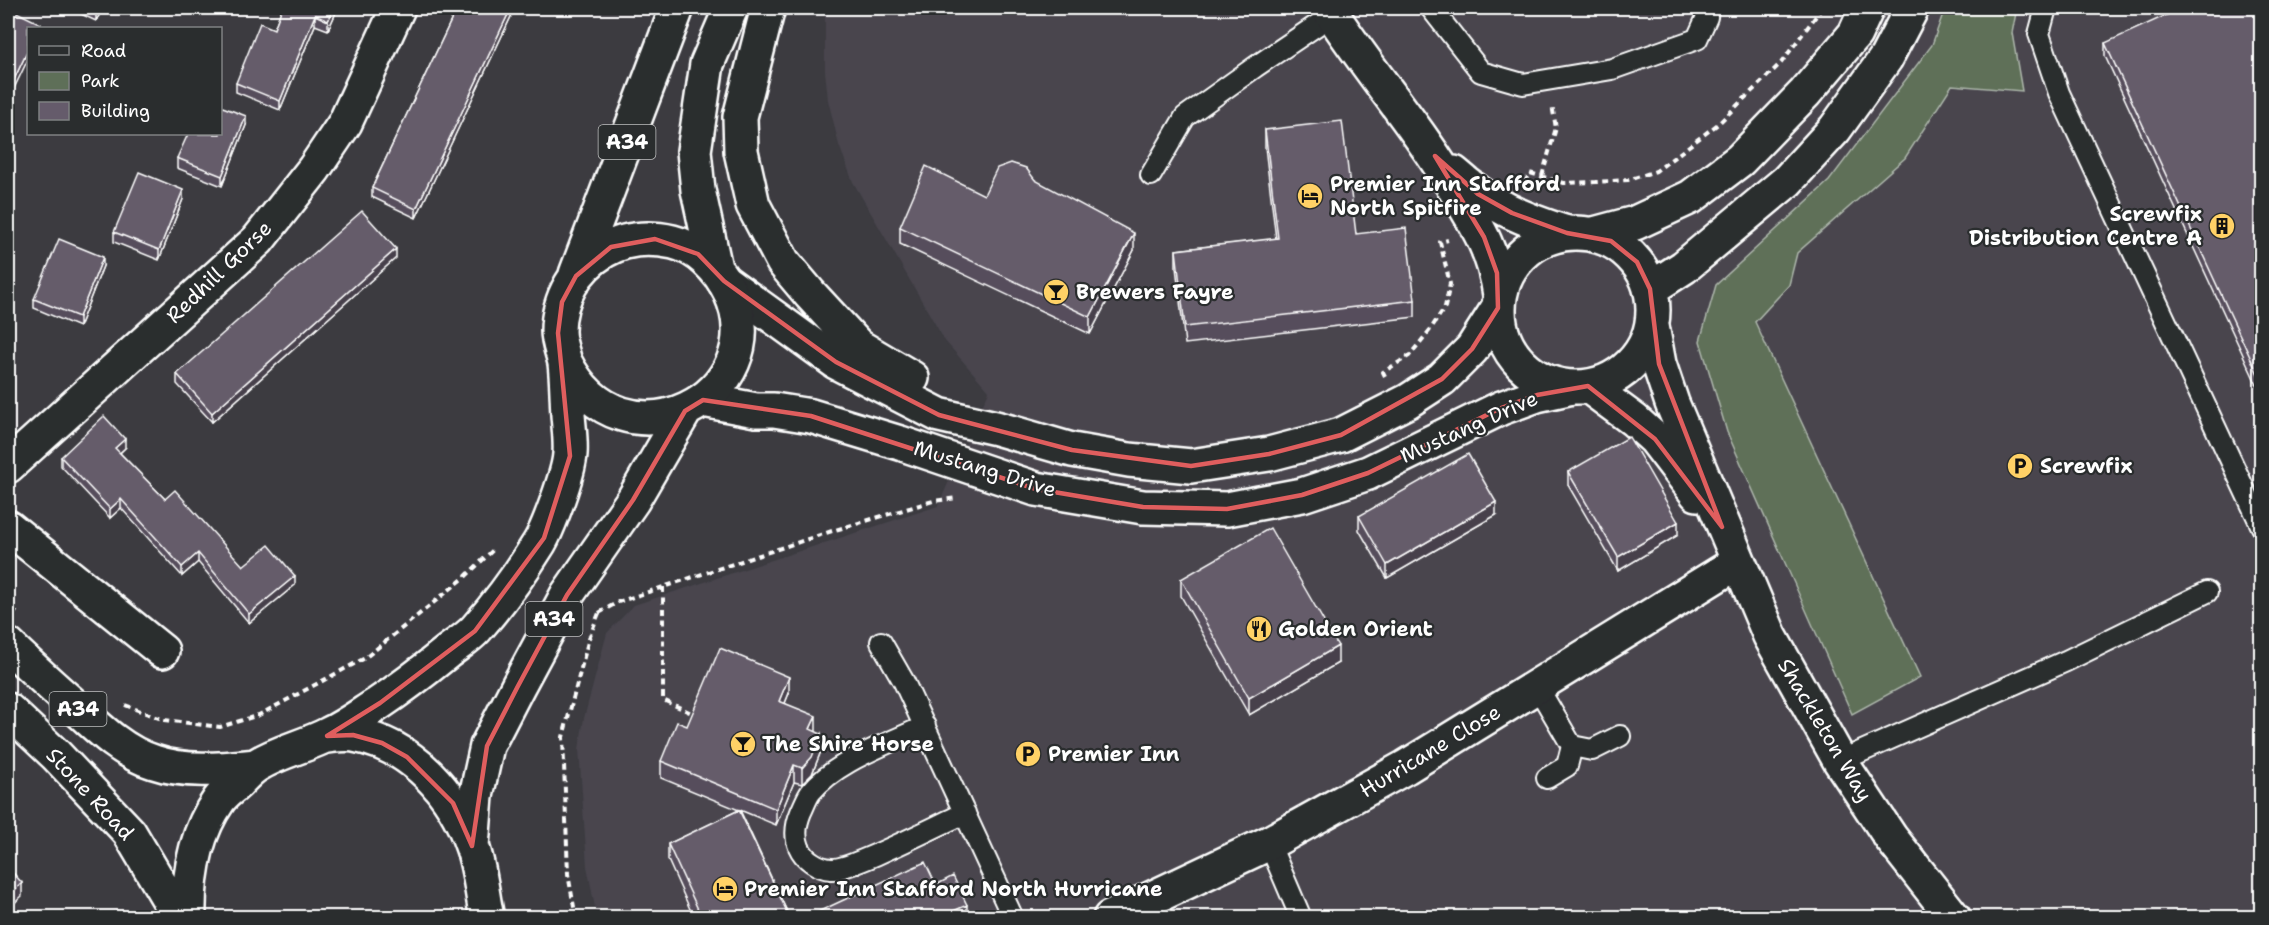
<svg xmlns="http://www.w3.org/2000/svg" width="2269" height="925" font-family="'Shantell Sans',sans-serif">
<rect width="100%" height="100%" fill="#3c3b40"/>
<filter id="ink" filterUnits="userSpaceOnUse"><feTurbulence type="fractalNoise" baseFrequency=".0167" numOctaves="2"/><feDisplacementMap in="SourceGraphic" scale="12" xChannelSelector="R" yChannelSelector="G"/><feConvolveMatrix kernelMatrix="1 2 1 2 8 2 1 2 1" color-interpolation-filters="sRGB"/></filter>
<g filter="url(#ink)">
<path fill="#48454d" d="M 825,8 L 2261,8 L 2261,917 L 597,918 L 587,866 L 579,749 L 584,718 L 607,633 L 634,605 L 938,506 L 989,391 L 945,341 L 853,182 L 839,145 L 828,100 L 825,71 Z"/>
<path fill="#5e6f58" stroke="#aeb7ac" stroke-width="1.5" d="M 1945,8 L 2017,8 L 2012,33 L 2022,91 L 1952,85 L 1905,158 L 1797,253 L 1789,285 L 1755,322 L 1920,677 L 1852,714 L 1727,432 L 1700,341 L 1716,285 L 1829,181 L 1932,45 Z"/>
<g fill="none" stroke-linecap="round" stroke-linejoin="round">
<g stroke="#fff" stroke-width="24">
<path id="lane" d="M 1431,8 L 1481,72 L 1523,84 L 1612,69 L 1697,39 L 1707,17 L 1708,8
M 2046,8 L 2039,34 L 2059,93 L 2262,527
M 1151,175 L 1185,117 L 1255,67 L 1332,15
M 881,642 L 904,682 L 1013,918
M 1537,686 L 1572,746 L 1567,766 L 1547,778
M 925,726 C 889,744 837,760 811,792 C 807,797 804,806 801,812 C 796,824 794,835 799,847 C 804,859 818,868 831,869 C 850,871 942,823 965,813
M 1572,746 L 1592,750 L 1620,736
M 1840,761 L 2066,661 L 2207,592
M 1269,843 L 1301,918"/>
</g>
<g stroke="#fff" stroke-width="38">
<path id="street" d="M 768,8 L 740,117 L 741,151 L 753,205 L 783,262 L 810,294 L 858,346 L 912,378
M 1328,8 C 1368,70 1418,127 1456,191 C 1478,227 1494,252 1500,295
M 1454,173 C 1491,206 1520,218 1567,233
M1499 310a77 77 0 1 1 154 0a77 77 0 1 1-154 0Z
M 1594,234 L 1635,223 L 1691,197 L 1740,160 L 1805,93 L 1855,34 L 1867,8
M 724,281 L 836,362 L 939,415 L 996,428 L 1072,450 L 1129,460 L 1191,466 L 1269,454 L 1341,435 L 1408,401 L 1442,379 L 1472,349 L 1498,308
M 1650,289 L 1684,267 L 1787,181 L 1835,129 L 1886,58 L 1912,8
M 1652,326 L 1659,364 L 1672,403 L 1770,636 L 1840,761 L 1891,838 L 1954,918
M 1588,386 L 1634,420 L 1655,439 L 1697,494
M 703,400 L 756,410 L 774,410 L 811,416 L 900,443 L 1036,489 L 1143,507 L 1227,509 L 1302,495 L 1368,473 L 1501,408 L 1537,395 L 1573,387
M 8,466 L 258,240 L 314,169 L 345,123 L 398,8
M 8,527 L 162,651
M 1110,918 L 1269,843 L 1406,767 L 1738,562"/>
</g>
<g stroke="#fff" stroke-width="38">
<path id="highway" d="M 715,268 L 698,190 L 694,151 L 707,64 L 731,8
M 576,274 L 677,8
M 8,645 C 28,664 48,683 69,701 C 94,724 121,752 154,762 C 186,773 223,769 255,766
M 8,710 L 56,755 L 129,832 L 180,918
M 327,736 C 336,735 346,734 354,735 C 412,745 454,793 472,846 C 480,868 482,894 487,918
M 472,846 L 476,796 L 487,746 L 518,686 L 567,595 L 633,500 L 685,411
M 189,918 C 188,877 195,834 219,800 C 224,793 232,788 238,782 C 244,776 250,769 257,765 C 280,751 306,746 329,734 C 346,726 362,714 378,704 C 402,688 424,671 446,653 C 456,645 468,638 476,629 C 499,603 520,574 538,545 C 548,530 569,472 570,454 C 571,441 569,428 568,415 C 567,398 567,380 565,363 C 563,353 558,342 558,331 C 558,298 576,268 604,251 C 625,238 650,237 673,242 C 698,248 719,269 730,292 C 778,395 623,477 565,362"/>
</g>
<path stroke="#fff" stroke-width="4" stroke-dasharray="6 4.5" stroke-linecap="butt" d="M 1542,176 L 1556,128 L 1552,105
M 1525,182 L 1530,173 L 1564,183 L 1596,182 L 1628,180 L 1656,171 L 1718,124 L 1781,63 L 1822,8
M 1385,376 L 1383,372 L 1409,356 L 1430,330 L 1445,307 L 1450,284 L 1440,242 L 1448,240
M 663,587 L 663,700 L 696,715
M 8,606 L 17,613
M 599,613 L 618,602 L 832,531 L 933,501 L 957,498
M 125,705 L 164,720 L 220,727 L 259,715 L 365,658 L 464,578 L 494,549
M 576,918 L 568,874 L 563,737 L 589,638 L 599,613"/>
<use href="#lane" stroke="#2a2d2e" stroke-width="20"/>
<use href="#street" stroke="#2a2d2e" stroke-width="33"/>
<use href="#highway" stroke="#2a2d2e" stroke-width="33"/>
</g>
<path fill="#574e5c" stroke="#fff" stroke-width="1.5" d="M 68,8 L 103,8 L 96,21 Z
M 282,8 L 338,8 L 328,30 L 315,25 L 280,110 L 236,92 L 236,83 L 274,29 Z
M 457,8 L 515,8 L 416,218 L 372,197 L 372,188 Z
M 2262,8 L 2262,396 L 2105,56 L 2105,43 Z
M 246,125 L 222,186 L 177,168 L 177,158 Z
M 1265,130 L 1415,300 L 1415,317 L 1185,344 L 1176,267 L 1176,250 L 1276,239 L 1265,147 Z
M 1035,180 L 1134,250 L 1090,334 L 900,244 L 900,227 L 984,195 Z
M 183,199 L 159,260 L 114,242 L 114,232 Z
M 396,258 L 212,422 L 177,384 L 177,374 Z
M 103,266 L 79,327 L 34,308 L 34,299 Z
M 125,448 L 120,453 L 165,499 L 243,566 L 295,585 L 249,623 L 198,562 L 182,576 L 121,508 L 110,518 L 61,466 L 61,457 Z
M 1568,472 L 1678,535 L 1618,571 L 1568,485 Z
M 1496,515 L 1387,578 L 1359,530 L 1359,516 Z
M 1181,579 L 1338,663 L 1249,715 L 1181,596 Z
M 789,693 L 785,703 L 816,732 L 821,751 L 812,774 L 802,784 L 794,782 L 776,825 L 740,810 L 790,918 L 694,918 L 668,860 L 668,844 L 739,810 L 661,778 L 661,761 L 687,726 Z"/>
<path fill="#47404b" stroke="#fff" stroke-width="1.5" d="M 98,8 L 103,8 L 96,21 L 96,12 Z
M 334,8 L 338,8 L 328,30 L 328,21 Z
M 511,8 L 515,8 L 416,218 L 416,209 Z
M 315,15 L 315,25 L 280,110 L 280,101 Z
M 28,50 L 28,59 L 8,101 L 8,108 L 8,92 Z
M 246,116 L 246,125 L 222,186 L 222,176 Z
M 183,190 L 183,199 L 159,260 L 159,250 Z
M 1134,233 L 1134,250 L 1090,334 L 1090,317 Z
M 396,249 L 396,258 L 212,422 L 212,413 Z
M 103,257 L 103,266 L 79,327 L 79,317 Z
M 125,439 L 125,448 L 115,457 L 115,448 Z
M 121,499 L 121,508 L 110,518 L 110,509 Z
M 1496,502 L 1496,515 L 1387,578 L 1387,565 Z
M 1678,522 L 1678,535 L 1618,571 L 1618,557 Z
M 198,553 L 198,562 L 182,576 L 182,567 Z
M 295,576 L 295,585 L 249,623 L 249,614 Z
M 1338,646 L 1338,663 L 1249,715 L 1249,698 Z
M 789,677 L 789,693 L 779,718 L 779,701 Z
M 816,716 L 816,733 L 810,729 Z
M 821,734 L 821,751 L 812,774 L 802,784 L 802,768 Z
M 794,765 L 794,782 L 776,825 L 776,809 Z
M 22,883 L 22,896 L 8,909 L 8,896 Z
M 967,905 L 967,918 L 949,918 L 949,913 Z"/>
<path fill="#655b6b" stroke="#fff" stroke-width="1.5" d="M 8,8 L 41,24 L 39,28 L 28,28 L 28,50 L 8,92 Z
M 87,8 L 98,8 L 96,12 Z
M 282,8 L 334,8 L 328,21 L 315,15 L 280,101 L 236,83 L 260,23 L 274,29 Z
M 457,8 L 511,8 L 416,209 L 372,188 Z
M 2182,8 L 2262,8 L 2262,383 L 2105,43 Z
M 220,106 L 246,116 L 222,176 L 177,158 L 188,134 L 220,134 Z
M 1342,121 L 1356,234 L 1406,228 L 1415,300 L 1185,327 L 1176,250 L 1278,238 L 1265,130 Z
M 1011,163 L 1026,168 L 1035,180 L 1134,233 L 1090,317 L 900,227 L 926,166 L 984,195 L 997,168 Z
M 139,172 L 183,190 L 159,250 L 114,232 Z
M 362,211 L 396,249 L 212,413 L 177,374 Z
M 59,239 L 103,257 L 79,317 L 34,299 Z
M 104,416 L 125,439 L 115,448 L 165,499 L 175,490 L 243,566 L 269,545 L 295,576 L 249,614 L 198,553 L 182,567 L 121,499 L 110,509 L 61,457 Z
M 1629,437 L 1678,522 L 1618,557 L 1568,472 Z
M 1468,454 L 1496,502 L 1387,565 L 1359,516 Z
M 1270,528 L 1338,646 L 1249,698 L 1181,579 Z
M 720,648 L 789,677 L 779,701 L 816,716 L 810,729 L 821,734 L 812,757 L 802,768 L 794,765 L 776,809 L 661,761 L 677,722 L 687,726 Z
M 739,810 L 790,918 L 702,918 L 668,844 Z
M 925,862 L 936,885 L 953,876 L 967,905 L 949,913 L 951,918 L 805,918 Z
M 8,867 L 22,883 L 8,896 Z"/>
</g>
<path fill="none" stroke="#e05e5e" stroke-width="4.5" stroke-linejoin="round" d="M 1435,156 L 1478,194 L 1512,213 L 1567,233 L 1611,241 L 1637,262 L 1650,289 L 1659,364 L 1722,527 L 1655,439 L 1588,386 L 1537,395 L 1501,408 L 1368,473 L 1302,495 L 1227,509 L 1143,507 L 1036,489 L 811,416 L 703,400 L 685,411 L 633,500 L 567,595 L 518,686 L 487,746 L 472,846 L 453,803 L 407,757 L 382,743 L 353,735 L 327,736 L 380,703 L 475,631 L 544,538 L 570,456 L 558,333 L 562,302 L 576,276 L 611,247 L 655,239 L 698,254 L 724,281 L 836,362 L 939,415 L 1072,450 L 1191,466 L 1269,454 L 1341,435 L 1442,379 L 1472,349 L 1498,308 L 1497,273 L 1484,237 Z"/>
<defs>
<g id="hotel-disc" transform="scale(1.35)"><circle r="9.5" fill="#ffd166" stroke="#2a2d2e"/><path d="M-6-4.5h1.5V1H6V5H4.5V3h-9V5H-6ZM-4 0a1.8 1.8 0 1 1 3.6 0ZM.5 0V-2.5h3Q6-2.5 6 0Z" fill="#111"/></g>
<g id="building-disc" transform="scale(1.35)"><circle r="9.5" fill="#ffd166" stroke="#2a2d2e"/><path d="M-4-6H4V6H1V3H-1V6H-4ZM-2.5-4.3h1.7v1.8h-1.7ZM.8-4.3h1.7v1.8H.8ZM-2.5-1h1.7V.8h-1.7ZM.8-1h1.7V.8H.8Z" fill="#111"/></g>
<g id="bar-disc" transform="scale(1.35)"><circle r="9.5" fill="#ffd166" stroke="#2a2d2e"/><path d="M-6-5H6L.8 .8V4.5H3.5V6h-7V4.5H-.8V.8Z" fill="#111"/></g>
<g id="parking-disc" transform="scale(1.35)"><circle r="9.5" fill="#ffd166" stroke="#2a2d2e"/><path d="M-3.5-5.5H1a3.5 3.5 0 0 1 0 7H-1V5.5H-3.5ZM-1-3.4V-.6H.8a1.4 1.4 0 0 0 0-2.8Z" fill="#111"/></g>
<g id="restaurant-disc" transform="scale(1.35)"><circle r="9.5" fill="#ffd166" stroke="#2a2d2e"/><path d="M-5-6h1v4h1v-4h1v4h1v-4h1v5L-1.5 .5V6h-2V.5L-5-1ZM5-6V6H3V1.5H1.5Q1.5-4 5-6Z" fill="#111"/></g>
</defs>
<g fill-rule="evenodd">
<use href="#hotel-disc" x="1310" y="196"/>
<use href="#building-disc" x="2222" y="226"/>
<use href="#bar-disc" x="1056" y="292"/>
<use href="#parking-disc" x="2020" y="466"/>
<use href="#restaurant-disc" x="1259" y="629"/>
<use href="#bar-disc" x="743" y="744"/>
<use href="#parking-disc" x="1028" y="754"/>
<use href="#hotel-disc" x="725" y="889"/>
</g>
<g text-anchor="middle" stroke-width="4.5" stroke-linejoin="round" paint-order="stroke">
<g fill="#2a2d2e" stroke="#bfc0c0" stroke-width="1.5">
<rect x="598.5" y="125" width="57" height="34" rx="4.5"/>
<rect x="525.5" y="602" width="57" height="34" rx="4.5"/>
<rect x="49.5" y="692" width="57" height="34" rx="4.5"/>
</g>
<g font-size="20" font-weight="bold" fill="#fff">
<text x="627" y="149">A34</text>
<text x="554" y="626">A34</text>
<text x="78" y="716">A34</text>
</g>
<g font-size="21" font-weight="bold" fill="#fff" stroke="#2a2d2e" text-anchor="start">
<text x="1330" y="191">Premier Inn Stafford<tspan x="1330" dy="24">North Spitfire</tspan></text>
<text x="2202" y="221" text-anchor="end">Screwfix<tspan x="2202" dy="24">Distribution Centre A</tspan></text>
<text x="1076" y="299">Brewers Fayre</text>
<text x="2040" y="473">Screwfix</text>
<text x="1278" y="636">Golden Orient</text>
<text x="762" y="751">The Shire Horse</text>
<text x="1048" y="761">Premier Inn</text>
<text x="744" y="896">Premier Inn Stafford North Hurricane</text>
</g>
<g font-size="21" fill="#fff" stroke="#2a2d2e">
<text transform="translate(219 272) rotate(-44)" y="7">Redhill Gorse</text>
<text transform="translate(1469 427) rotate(-24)" y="7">Mustang Drive</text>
<text transform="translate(985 469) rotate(17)" y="7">Mustang Drive</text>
<text transform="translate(1825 730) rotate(59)" y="7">Shackleton Way</text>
<text transform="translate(1430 751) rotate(-31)" y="7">Hurricane Close</text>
<text transform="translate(90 794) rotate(47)" y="7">Stone Road</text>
</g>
</g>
<rect width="2269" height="925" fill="none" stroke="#2a2d2e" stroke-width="30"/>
<rect x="15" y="15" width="2239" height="895" fill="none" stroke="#fff" stroke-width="2" filter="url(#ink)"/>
<rect x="27" y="27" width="195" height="108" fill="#2a2d2e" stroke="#7f8182" stroke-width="1.5"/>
<rect x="39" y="46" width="30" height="9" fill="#2a2d2e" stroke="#7f8182" stroke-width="1.5"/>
<text x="81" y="57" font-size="18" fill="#ffffff">Road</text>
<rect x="39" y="72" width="30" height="18" fill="#5e6f58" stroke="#7f8182" stroke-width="1.5"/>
<text x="81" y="87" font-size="18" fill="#ffffff">Park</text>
<rect x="39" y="102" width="30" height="18" fill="#655b6b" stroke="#7f8182" stroke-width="1.5"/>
<text x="81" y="117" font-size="18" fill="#ffffff">Building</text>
</svg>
